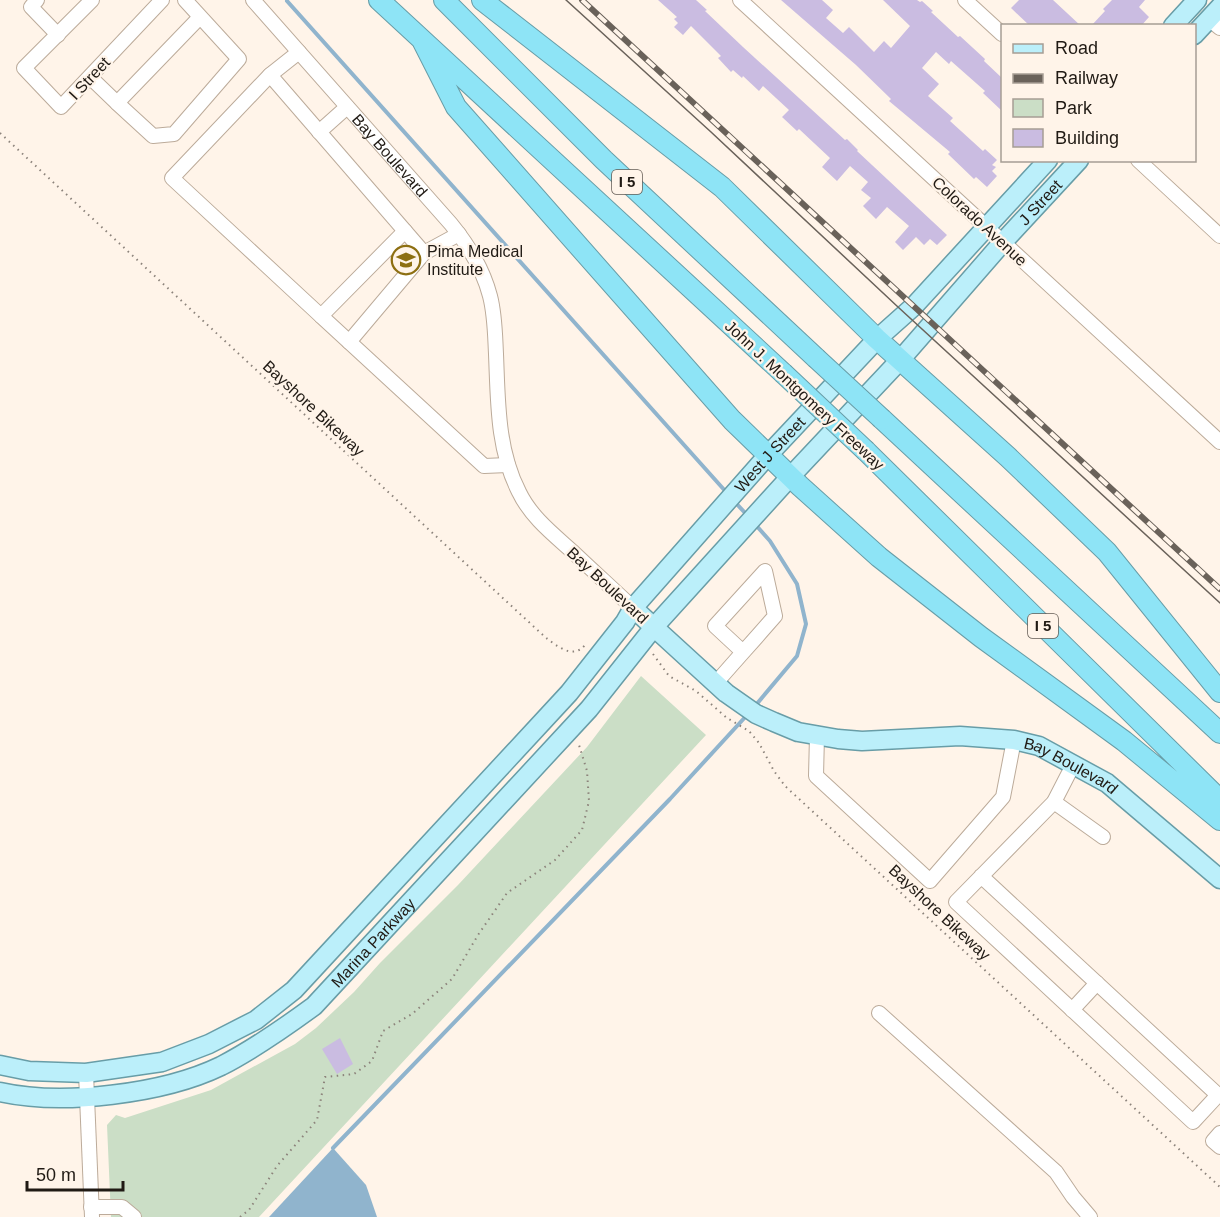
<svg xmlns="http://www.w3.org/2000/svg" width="1220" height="1217" font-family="Arial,sans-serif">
<rect width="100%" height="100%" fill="#fff4e9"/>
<path fill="#cbdec6" d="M 641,676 L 706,735 L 259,1217 L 111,1217 L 107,1125 L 116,1115 L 125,1118 L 211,1090 L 295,1044 L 316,1028 L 354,992 L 380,963 L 458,885 L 587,747 Z"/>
<path fill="#90b4cd" d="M 333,1148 L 366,1185 L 377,1217 L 269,1217 Z"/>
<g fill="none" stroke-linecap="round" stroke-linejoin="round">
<path stroke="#90b4cd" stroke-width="4" d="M 287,1 L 727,493
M 734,501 L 747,515
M 754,523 L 770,541 L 797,584 L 806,624 L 797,656 L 755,706
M 333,1148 L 670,799 L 748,714"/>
</g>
<path fill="#cabce1" d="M 658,0 L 696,0 L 707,10 L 705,11 L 743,47 L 845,140 L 847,139 L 858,150 L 857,151 L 947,235 L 937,245 L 930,239 L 924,245 L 916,237 L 903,250 L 895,242 L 909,226 L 887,207 L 876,219 L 863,206 L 871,198 L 861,190 L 868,182 L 850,166 L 837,181 L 822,167 L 830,158 L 799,129 L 797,131 L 782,117 L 789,110 L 763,86 L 759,91 L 743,76 L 742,78 L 733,70 L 731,72 L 718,58 L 721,56 L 691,26 L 683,35 L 674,27 L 678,23 L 674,19 L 677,17 Z
M 781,0 L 822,0 L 833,10 L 826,18 L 843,33 L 849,27 L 874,52 L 884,41 L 891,48 L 910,26 L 883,0 L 917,0 L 920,2 L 922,1 L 933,11 L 931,12 L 958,37 L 960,36 L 985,59 L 984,61 L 1002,78 L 1002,111 L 983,93 L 985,91 L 951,61 L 949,64 L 936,52 L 922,68 L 939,84 L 928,96 L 953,118 L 950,121 L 983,151 L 985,149 L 997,160 L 992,165 L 996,167 L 992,171 L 997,176 L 987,187 L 976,177 L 974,179 L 948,154 L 950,152 L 889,101 L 891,99 L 856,65 Z
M 1019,0 L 1053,0 L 1081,26 L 1030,26 L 1011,8 Z
M 1112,0 L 1145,0 L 1139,7 L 1149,17 L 1141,26 L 1091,26 L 1105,11 L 1103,9 Z
M 340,1038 L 353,1064 L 337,1074 L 322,1049 Z"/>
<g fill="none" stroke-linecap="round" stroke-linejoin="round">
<g stroke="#bcab9a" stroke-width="16">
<g id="minor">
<path d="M 37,0 L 31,7 L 58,35"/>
<path d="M 92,0 L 24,68 L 61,107 L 162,0"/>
<path d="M 185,0 L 239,59 L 174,134 L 153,136 L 117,103 L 200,17"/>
<path id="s1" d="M 253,0 L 451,224 C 469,246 483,269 490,296 C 495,315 495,335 496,354 C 498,401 497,449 519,492 C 531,517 553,534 573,552 C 593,571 613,589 633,608"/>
<path d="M 740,0 L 1220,442"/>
<path d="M 965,0 L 1002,34"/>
<path d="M 1209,19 L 1220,28"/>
<path d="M 299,52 L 270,75 L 424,253 L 459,234"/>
<path d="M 270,75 L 172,178 L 321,316 L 405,231"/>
<path d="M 90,77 L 117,103"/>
<path d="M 319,132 L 347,107"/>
<path d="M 1138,160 L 1220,236"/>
<path d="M 321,316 L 484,466 L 508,465"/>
<path d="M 349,342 L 424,253"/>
<path d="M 715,684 C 735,661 755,639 775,616 L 765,571 L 715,626 L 743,652"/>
<path d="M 817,736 L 816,776 L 930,881 L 1003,797 L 1014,740"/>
<path d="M 1054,802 L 1103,837"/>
<path d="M 981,876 L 1218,1095 L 1193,1122 L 956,902 L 1054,802 L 1073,765"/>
<path d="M 1072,1010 L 1097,983"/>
<path d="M 879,1013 L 1056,1172 L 1073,1197 L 1090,1217"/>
<path d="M 86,1073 L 92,1217"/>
<path d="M 1220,1133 L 1213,1141 L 1220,1147"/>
<path d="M 91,1207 L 122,1207 L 134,1217"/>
</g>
</g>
<g stroke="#689da7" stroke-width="21">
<g id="major">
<path d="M 1173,26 L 1197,0"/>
<path d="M 1194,35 L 1220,7"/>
<path id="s2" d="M 633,608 L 726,693 L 756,714 L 774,722 L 798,732 L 838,739 L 862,741 L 960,736 L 1014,740 L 1039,746 L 1107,783 L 1220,879"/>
<path id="s3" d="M 0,1065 L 29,1071 L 86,1073 L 162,1062 L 209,1044 L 256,1020 L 294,990 L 569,693 L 625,622 L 633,608 L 768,455 L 877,339 L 914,306 L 1048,160"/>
<path id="s4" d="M 0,1092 C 62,1106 163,1094 221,1066 C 254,1049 284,1028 314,1006 L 589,709 L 654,627 L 790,477 L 901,359 L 1003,242 L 1079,160"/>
</g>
</g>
<g stroke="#689da7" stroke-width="22">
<path id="highway" d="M 379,0 L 783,373
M 444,0 L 604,160 L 816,358
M 482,0 L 722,187 L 877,339 L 1008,457 L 1107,552 L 1220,692
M 422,40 L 456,107 L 732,420 L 800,486 L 879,557 L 981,637 L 1124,741 L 1220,820
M 882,419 L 1220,733
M 866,451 L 1220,800"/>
</g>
<path stroke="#8c837b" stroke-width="2" stroke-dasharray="1.5 4.5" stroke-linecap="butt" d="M 0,133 L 545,637 C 557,646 573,660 585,645
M 653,654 L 669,676 L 696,691 L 727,718 L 749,731 L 759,743 L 774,771 L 785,786 L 1220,1187
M 240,1217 L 249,1210 L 277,1166 L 317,1120 L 325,1077 L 354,1074 L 372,1061 L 383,1031 L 412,1014 L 452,979 L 478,935 L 507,893 L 555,860 L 582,830 L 589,801 L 587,771 L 579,745"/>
<use href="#minor" stroke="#fff" stroke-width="14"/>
<use href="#major" stroke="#bbeffa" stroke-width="18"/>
<use href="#highway" stroke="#8ee4f6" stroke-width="20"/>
<path stroke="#6a625a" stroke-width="1.5" d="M 566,0 L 711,132 L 898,307 L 1220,603"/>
<g stroke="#6a625a" stroke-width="6">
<path id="rail" d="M 582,0 L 1220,589"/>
</g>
<use href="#rail" stroke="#fff4e9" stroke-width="4" stroke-dasharray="11" stroke-linecap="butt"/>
<g stroke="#689da7" stroke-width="22" stroke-linecap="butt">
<path id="highway-bridge" d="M 816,358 L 882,419
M 783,373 L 866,451"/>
</g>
<use href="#highway-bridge" stroke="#8ee4f6" stroke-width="20"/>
</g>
<defs>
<g id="university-ring" transform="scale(1.5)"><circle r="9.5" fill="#fff4e9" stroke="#8d6f12" stroke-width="1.5"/><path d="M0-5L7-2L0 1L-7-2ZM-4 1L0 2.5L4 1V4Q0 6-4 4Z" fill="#8d6f12"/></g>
</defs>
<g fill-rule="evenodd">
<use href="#university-ring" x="406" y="260"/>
</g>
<g text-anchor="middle" stroke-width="4.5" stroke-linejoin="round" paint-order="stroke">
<g fill="#fff4e9" stroke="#635b54" stroke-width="1.5">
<rect x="612" y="170" width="30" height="24" rx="4.5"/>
<rect x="1028" y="614" width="30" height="24" rx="4.5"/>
</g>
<g font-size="15" font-weight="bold" fill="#201a14">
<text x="627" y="187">I 5</text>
<text x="1043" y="631">I 5</text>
</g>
<g font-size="16" fill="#201a14" stroke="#fff4e9">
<text transform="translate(89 78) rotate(-47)" y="6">I Street</text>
<text dy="6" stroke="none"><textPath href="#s1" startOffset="207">Bay Boulevard</textPath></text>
<text dy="6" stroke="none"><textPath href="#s4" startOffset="1420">J Street</textPath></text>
<text transform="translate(980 221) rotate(43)" y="6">Colorado Avenue</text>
<text transform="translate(805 395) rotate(43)" y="6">John J. Montgomery Freeway</text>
<text transform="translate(314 408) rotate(43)" y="6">Bayshore Bikeway</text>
<text dy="6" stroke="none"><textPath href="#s3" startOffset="1032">West J Street</textPath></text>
<text transform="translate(608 585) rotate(43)" y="6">Bay Boulevard</text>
<text dy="6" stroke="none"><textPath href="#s2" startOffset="488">Bay Boulevard</textPath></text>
<text transform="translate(940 912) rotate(43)" y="6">Bayshore Bikeway</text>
<text dy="6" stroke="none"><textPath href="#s4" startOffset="423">Marina Parkway</textPath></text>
</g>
<g font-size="16" fill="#201a14" stroke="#fff4e9" text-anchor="start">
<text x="427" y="257">Pima Medical<tspan x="427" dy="18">Institute</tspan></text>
</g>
</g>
<rect x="1001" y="24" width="195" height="138" fill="#fff4e9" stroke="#a69d94" stroke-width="1.5"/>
<rect x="1013" y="44" width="30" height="9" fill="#bbeffa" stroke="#a69d94" stroke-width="1.5"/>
<text x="1055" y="54" font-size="18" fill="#201a14">Road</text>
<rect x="1013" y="74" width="30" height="9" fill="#6a625a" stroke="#a69d94" stroke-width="1.5"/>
<text x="1055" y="84" font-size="18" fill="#201a14">Railway</text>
<rect x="1013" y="99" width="30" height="18" fill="#cbdec6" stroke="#a69d94" stroke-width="1.5"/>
<text x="1055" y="114" font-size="18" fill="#201a14">Park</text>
<rect x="1013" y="129" width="30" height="18" fill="#cabce1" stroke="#a69d94" stroke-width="1.5"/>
<text x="1055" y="144" font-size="18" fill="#201a14">Building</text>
<path d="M27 1181v9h96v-9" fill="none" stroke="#201a14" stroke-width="3"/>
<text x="36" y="1181" font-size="18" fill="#201a14" stroke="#fff4e9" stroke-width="4.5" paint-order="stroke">50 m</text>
</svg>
